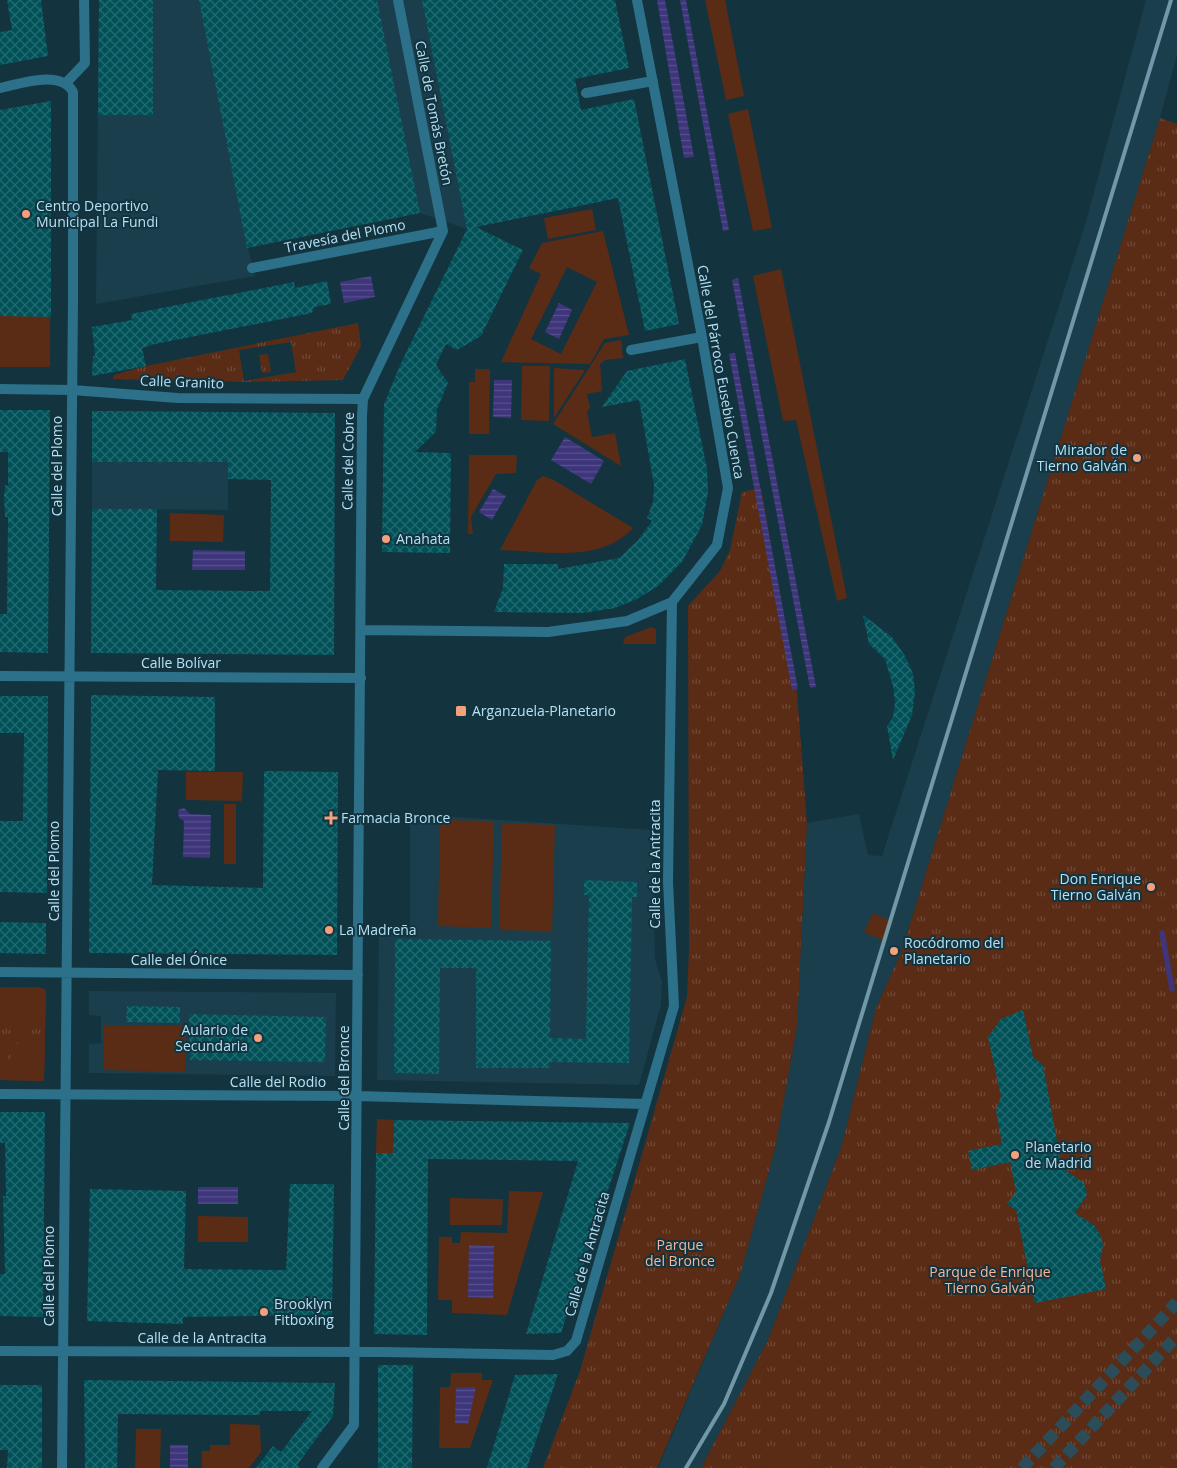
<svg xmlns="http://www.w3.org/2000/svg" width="1177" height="1468" font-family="'Open Sans',sans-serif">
<defs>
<pattern id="park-tufts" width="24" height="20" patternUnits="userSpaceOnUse" patternTransform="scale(1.25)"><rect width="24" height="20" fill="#5b2c15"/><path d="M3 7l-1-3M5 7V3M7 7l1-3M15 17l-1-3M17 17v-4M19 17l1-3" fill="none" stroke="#704a38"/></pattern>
<pattern id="water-rules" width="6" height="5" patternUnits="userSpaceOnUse" patternTransform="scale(1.25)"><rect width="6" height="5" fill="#3e357b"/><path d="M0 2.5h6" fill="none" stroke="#58528e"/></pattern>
<pattern id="building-cross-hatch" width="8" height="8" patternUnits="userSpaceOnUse" patternTransform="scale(1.25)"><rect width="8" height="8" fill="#005158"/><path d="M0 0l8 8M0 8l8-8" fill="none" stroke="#236a71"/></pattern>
</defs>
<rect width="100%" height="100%" fill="#13333f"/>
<path fill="#1b3e4c" d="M 99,0 L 559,0 L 599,202 L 467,229 L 420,213 L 248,248 L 255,276 L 96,304 Z
M 1146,0 L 1177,0 L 1177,55 L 1160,118 L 901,953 L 876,1008 L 842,1145 L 768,1340 L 701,1468 L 658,1468 L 740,1275 L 775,1149 L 797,1026 L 807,823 L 859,814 L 868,855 L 882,856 L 1085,225 Z
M 92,411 L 228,412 L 228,510 L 92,509 Z
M 410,814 L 652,830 L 655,959 L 662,981 L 661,1005 L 639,1085 L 377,1080 L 379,934 L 410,935 Z
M 89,991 L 336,993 L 335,1076 L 89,1073 L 89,1044 L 101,1043 L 101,1016 L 89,1015 Z"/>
<path fill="url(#park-tufts)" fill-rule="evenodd" d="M 1160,118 L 1177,124 L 1177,1468 L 701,1468 L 768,1340 L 842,1145 L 876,1008 L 901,953 Z
M 358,323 L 361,346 L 343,380 L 248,382 L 113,379 L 114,375 L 146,366 ZM 291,342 L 296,372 L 244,381 L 239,350 Z
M 268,354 L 271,372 L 262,373 L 259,355 Z
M 761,488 L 797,693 L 807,823 L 797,1026 L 775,1149 L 740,1275 L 657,1468 L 543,1468 L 580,1371 L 687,997 L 689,948 L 688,606 L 720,571 L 730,550 L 742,492 Z
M 0,987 L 38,987 L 46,991 L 44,1081 L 0,1080 Z"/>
<path fill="#5b2c15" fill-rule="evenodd" d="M 705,0 L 725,0 L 744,96 L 726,100 Z
M 51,101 L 50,367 L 0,367 L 0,110 Z
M 748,109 L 772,228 L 753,231 L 728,114 Z
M 592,209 L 596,230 L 548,239 L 544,218 Z
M 603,231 L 629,335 L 604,339 L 590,364 L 501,362 L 541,274 L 529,268 L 542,243 ZM 567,267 L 597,282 L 561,354 L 531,339 Z
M 781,269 L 847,598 L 837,601 L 796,420 L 783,421 L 753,276 Z
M 621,340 L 623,358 L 605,360 L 600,364 L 602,391 L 587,394 L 590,408 L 587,411 L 592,437 L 615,433 L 621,466 L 553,424 L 605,343 Z
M 522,366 L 550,366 L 549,421 L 521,420 Z
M 554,368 L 585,370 L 554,418 Z
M 475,369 L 490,369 L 489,434 L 469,434 L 469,382 L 475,382 Z
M 469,455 L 517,455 L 516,473 L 496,474 L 471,517 L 473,534 L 468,534 Z
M 543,476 L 552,479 L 633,528 C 600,564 543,551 500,550 L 537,480 Z
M 170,513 L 224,515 L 223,542 L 170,541 Z
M 651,627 L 656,629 L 656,644 L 623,644 L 625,637 Z
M 186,772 L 243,772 L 242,801 L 186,800 Z
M 224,804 L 236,804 L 236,864 L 224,864 Z
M 440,820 L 494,821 L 491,928 L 438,926 Z
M 502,823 L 555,825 L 552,931 L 499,930 Z
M 873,913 L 893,922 L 884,941 L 864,932 Z
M 0,987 L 43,988 L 46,991 L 45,1027 L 14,1027 L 3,1011 L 0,1011 Z
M 104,1025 L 186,1026 L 185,1072 L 104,1070 Z
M 20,1038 L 45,1039 L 44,1081 L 4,1080 Z
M 0,1040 L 12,1041 L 5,1066 L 0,1073 Z
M 377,1119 L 394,1120 L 393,1153 L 376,1153 Z
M 509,1191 L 543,1192 L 507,1315 L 452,1313 L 452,1300 L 438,1300 L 439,1237 L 452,1237 L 452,1243 L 460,1243 L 461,1232 L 507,1233 Z
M 450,1198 L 503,1199 L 502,1225 L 450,1225 Z
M 198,1216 L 248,1217 L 248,1242 L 198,1242 Z
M 451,1373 L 482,1373 L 482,1380 L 493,1380 L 470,1448 L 439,1448 L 440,1387 L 450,1387 Z
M 230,1424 L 260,1425 L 261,1452 L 249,1468 L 202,1468 L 202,1451 L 210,1451 L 210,1445 L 230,1445 Z
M 136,1429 L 161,1429 L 160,1468 L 135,1468 Z
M 771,1445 L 813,1463 L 811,1468 L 761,1468 Z"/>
<path fill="url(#water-rules)" d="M 657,0 L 665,0 L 694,157 L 684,158 Z
M 680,0 L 686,0 L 729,230 L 723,231 Z
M 371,276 L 375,297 L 344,303 L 340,282 Z
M 738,278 L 816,687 L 810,688 L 732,280 Z
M 559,303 L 572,310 L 559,339 L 545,332 Z
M 735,353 L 798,689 L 792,690 L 729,354 Z
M 494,380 L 512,380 L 511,418 L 493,417 Z
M 565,437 L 604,461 L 591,484 L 551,460 Z
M 493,489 L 506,496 L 492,520 L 479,512 Z
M 193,550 L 245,551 L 245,570 L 192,570 Z
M 184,808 L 190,814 L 211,815 L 210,858 L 183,857 L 184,821 L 179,818 L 178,810 Z
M 198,1187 L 238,1187 L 238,1204 L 198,1204 Z
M 469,1245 L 494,1246 L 493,1298 L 468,1297 Z
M 476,1387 L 468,1424 L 455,1423 L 456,1388 Z
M 170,1445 L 188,1445 L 188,1468 L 170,1468 Z"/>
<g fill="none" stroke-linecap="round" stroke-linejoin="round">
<path stroke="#3e357b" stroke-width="5.5" d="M 1162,933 L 1172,989"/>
</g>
<path fill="url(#building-cross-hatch)" d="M 7,0 L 41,0 L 48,56 L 0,65 L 0,32 L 12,30 Z
M 99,0 L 153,0 L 153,115 L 98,115 Z
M 199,0 L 377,0 L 420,213 L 247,248 Z
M 422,0 L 615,0 L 629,68 L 575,79 L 581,110 L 634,99 L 679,324 L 645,331 L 618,198 L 476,227 L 523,250 L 481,336 L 457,350 L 446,344 L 436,365 L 448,383 L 437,409 L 436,432 L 415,452 L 451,453 L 450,553 L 382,552 L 384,404 L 401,363 L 467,229 Z
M 51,101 L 51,317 L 0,316 L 0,110 Z
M 327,281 L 331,304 L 314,307 L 312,313 L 155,344 L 142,348 L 146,366 L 92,376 L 93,356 L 95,356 L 92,327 L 132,320 L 131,314 L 279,285 L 294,282 L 295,288 Z
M 685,359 L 707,469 L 708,492 L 702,525 L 682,562 L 658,586 L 637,599 L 615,608 L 583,613 L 494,612 L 503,588 L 504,564 L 558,564 L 558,569 L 619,558 L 639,539 L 652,521 L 647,518 L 653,502 L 654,485 L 639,400 L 602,407 L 627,371 Z
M 0,410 L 50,410 L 48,653 L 0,652 L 0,614 L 7,614 L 8,517 L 5,517 L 4,496 L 5,485 L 8,486 L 8,452 L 0,452 Z
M 92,411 L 335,413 L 334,655 L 91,653 L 92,509 L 157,509 L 156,590 L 270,591 L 271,480 L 228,479 L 228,462 L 92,462 Z
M 863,615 L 892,637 L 905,656 L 913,674 L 915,691 L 912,715 L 893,760 L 887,726 L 893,717 L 895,703 L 893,686 L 885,659 L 869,644 Z
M 91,695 L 215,697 L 215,771 L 158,770 L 152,885 L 263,888 L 264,771 L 338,772 L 337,955 L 89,953 Z
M 0,696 L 48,696 L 47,893 L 0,892 L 0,821 L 23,821 L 24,733 L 0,733 Z
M 584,880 L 637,882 L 637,897 L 632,897 L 629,1063 L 550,1062 L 550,1068 L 476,1068 L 476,968 L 440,968 L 439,1074 L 394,1073 L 395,939 L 551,941 L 550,1038 L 586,1039 L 589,895 L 584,895 Z
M 0,922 L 46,923 L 46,954 L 0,953 Z
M 127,1006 L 180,1007 L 180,1023 L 126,1022 Z
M 1023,1010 L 1033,1057 L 1043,1065 L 1062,1168 L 1084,1183 L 1087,1195 L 1075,1213 L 1094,1225 L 1101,1236 L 1103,1246 L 1100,1260 L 1106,1289 L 1035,1303 L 1016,1210 L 1007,1204 L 1016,1192 L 1010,1162 L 972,1170 L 968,1151 L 1002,1144 L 996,1111 L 1001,1096 L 988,1037 L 1001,1019 Z
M 189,1014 L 326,1017 L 325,1062 L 190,1060 Z
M 0,1112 L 45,1112 L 43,1317 L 0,1316 L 0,1274 L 5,1274 L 3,1196 L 6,1196 L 5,1143 L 0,1143 Z
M 394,1120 L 630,1123 L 561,1333 L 526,1334 L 578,1161 L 428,1159 L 427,1335 L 374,1334 L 376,1153 L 393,1153 Z
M 290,1184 L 334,1184 L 332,1315 L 183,1317 L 183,1324 L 87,1321 L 90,1189 L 186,1191 L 184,1269 L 286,1270 Z
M 378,1365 L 413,1365 L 412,1468 L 378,1468 Z
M 558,1374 L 527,1468 L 487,1468 L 515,1375 Z
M 84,1380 L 335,1383 L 333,1416 L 297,1465 L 301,1468 L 256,1468 L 273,1446 L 281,1452 L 312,1411 L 260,1411 L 260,1415 L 238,1415 L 118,1414 L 117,1468 L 85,1468 Z
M 0,1385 L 42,1385 L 42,1468 L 7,1468 L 8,1450 L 0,1450 Z"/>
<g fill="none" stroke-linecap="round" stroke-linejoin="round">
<path stroke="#2b4d5a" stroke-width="12" stroke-dasharray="12 6" stroke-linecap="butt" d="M 1022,1468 L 1177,1302
M 1054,1468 L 1177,1336"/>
<path stroke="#2c7089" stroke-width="10" d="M 398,0 L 443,231
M 65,84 L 85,63 L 84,0
M 0,88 C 20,84 61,69 73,92 L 73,301 L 62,1468
M 586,93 L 653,81
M 252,268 L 443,231
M 631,350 L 702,337
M 0,389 L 72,390 L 178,398 L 363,399
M 361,630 L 548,632 L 627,621 L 672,602 L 717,545 L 728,488 L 702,337 L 637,0
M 0,676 L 361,678
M 0,972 L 358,975
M 0,1094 L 357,1096 L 645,1104
M 0,1351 L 383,1352 L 553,1355 L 567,1351 L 576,1341 L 674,1006 L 668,882 L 672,602
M 322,1468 L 354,1425 L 362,416 L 363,399 L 443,231"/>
<path stroke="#7198a8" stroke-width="4" d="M 686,1468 L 724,1404 L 771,1293 L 829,1122 L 1171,0"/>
</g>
<g fill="#f1a17c" stroke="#13333f" stroke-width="2">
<circle cx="26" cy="214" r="5"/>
<circle cx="1137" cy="458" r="5"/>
<circle cx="386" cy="539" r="5"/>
<rect x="455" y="705" width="12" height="12" rx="2.5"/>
<path d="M328.5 810.5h5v5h5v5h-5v5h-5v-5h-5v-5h5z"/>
<circle cx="1151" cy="887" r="5"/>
<circle cx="329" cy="930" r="5"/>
<circle cx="894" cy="951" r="5"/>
<circle cx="258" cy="1038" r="5"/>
<circle cx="1015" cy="1155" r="5"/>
<circle cx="264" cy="1312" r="5"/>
</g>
<g text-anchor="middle" stroke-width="4" stroke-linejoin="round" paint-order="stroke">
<g font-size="14" fill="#b4e1f4" stroke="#13333f">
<text transform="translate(434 113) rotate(79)" y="5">Calle de Tomás Bretón</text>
<text transform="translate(345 236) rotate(-11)" y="5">Travesía del Plomo</text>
<text transform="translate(721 372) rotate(80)" y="5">Calle del Párroco Eusebio Cuenca</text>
<text transform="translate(182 382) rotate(2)" y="5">Calle Granito</text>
<text transform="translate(348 461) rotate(-89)" y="5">Calle del Cobre</text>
<text transform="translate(57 466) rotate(-90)" y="5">Calle del Plomo</text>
<text x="181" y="668">Calle Bolívar</text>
<text transform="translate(655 864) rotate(-90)" y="5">Calle de la Antracita</text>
<text transform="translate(54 871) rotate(-90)" y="5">Calle del Plomo</text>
<text x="179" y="965">Calle del Ónice</text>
<text transform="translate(344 1078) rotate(-90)" y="5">Calle del Bronce</text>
<text x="278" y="1087">Calle del Rodio</text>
<text transform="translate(587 1254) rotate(-74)" y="5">Calle de la Antracita</text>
<text transform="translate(49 1276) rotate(-90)" y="5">Calle del Plomo</text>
<text x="202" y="1343">Calle de la Antracita</text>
</g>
<g font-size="14" fill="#b4e1f4" stroke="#13333f" text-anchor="start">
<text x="36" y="211">Centro Deportivo<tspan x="36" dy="16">Municipal La Fundi</tspan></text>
<text x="1127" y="455" text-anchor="end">Mirador de<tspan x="1127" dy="16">Tierno Galván</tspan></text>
<text x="396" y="544">Anahata</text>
<text x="472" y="716">Arganzuela-Planetario</text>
<text x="341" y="823">Farmacia Bronce</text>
<text x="1141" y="884" text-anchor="end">Don Enrique<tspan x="1141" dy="16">Tierno Galván</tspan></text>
<text x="339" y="935">La Madreña</text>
<text x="904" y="948">Rocódromo del<tspan x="904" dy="16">Planetario</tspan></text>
<text x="248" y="1035" text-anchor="end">Aulario de<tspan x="248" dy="16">Secundaria</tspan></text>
<text x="1025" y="1152">Planetario<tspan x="1025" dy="16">de Madrid</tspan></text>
<text x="274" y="1309">Brooklyn<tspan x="274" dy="16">Fitboxing</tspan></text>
</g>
<g font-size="14" fill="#f6b597" stroke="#13333f">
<text x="680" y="1250">Parque<tspan x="680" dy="16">del Bronce</tspan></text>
<text x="990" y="1277">Parque de Enrique<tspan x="990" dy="16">Tierno Galván</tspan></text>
</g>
</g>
</svg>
